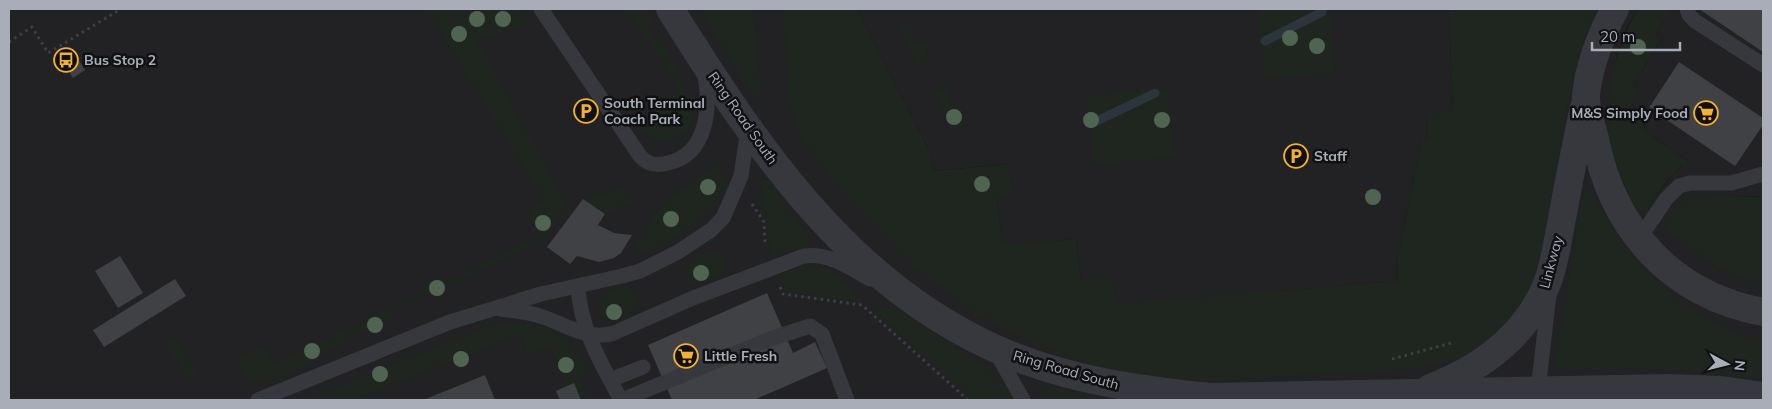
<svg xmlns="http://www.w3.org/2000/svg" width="1772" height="409" font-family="Mulish,sans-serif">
<rect width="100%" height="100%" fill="#161618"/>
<path fill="#222225" d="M 9,9 L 796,9 L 968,288 L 1401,341 L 1566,9 L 1638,9 L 1627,27 L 1617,53 L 1609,101 L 1614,152 L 1624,185 L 1646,208 L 1674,173 L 1685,164 L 1690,163 L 1647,133 L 1640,117 L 1629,109 L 1633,85 L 1662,38 L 1656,33 L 1672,9 L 1763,9 L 1763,196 L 1700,198 L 1684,201 L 1712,264 L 1739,277 L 1763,283 L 1763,400 L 9,400 Z
M 857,9 L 1455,9 L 1456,14 L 1449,16 L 1453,111 L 1427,114 L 1428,141 L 1421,141 L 1397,260 L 1398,281 L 1115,305 L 1081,279 L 1076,239 L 1002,246 L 997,197 L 1008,164 L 933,171 L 931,154 Z"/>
<path fill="#1e261f" d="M 426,9 L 452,9 L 456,14 L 479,9 L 516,9 L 527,26 L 476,39 L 567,205 L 548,234 L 539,243 L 396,309 L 392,318 C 378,325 364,331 350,338 C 329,350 275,392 250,379 C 244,376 240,367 236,361 L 264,346 L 274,365 L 540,236 L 527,211 L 545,201 Z
M 626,9 L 646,9 L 653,23 L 648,26 L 654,40 L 660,38 C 668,54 693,100 693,116 C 693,130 683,136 671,139 C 657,142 650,139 640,129 L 678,86 Z
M 700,9 L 752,9 L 758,42 L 760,108 Z
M 784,9 L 857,9 L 931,154 L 933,171 L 1009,164 L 1012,195 L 997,197 L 1002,245 L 1076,239 L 1081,279 L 1113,277 L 1116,304 L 1398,281 L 1397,260 L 1421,141 L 1428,141 L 1427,113 L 1453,111 L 1449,15 L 1456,14 L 1455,9 L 1596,9 L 1583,40 L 1568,101 L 1539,267 L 1533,288 L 1507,328 L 1463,358 L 1417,369 L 1185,381 L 1159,379 L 1082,364 L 1024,338 L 973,312 L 915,267 L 834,183 L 800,136 L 789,104 Z
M 1282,9 L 1330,9 L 1335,73 L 1264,78 L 1259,10 Z
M 1638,9 L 1672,9 L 1656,33 L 1662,38 L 1633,85 L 1638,96 L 1629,109 L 1640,117 L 1647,133 L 1690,163 C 1674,165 1655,199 1644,212 C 1633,210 1630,197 1626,189 C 1597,132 1606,61 1638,9 Z
M 913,24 L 914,44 L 926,43 L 928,63 L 918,64 L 897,25 Z
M 949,89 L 951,109 L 961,108 L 963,129 L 954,130 L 933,90 Z
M 1168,89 L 1175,157 L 1094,165 L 1087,96 Z
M 719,165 L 728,181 C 721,191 714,203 705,213 C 695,225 649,259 635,253 C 634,246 638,241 642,235 C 661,201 686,184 719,165 Z
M 765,179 C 772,181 774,187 777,193 C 785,207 808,229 810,242 L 806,247 L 772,257 L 769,241 L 769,220 L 761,208 L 762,182 Z
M 626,187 L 634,201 L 605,214 L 583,199 Z
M 1586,188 L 1591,190 C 1617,244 1645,276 1694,310 C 1717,325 1736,336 1763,341 L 1763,379 L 1674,370 L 1555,369 L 1581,202 Z
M 1763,196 L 1763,283 C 1724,278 1694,253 1666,227 C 1670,219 1672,209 1679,203 C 1689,194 1746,198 1763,196 Z
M 711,252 L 718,253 L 723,258 L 725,267 L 722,275 L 697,284 L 691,283 L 687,279 L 686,266 L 696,257 Z
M 805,266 C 830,263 847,286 863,302 L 787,291 L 779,274 Z
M 624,287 L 631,288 L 637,293 L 638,302 L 635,310 L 615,318 L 604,318 L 600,314 L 600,301 L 610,292 Z
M 867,303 L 896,310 L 981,362 L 1005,387 L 1014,400 L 973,400 Z
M 503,323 C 527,321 559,327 576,348 C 581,355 585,365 588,373 L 579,379 L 589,400 L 581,400 L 574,383 L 561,389 L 559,385 L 565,383 L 550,346 L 527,354 L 520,334 L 352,400 L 308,400 L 485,327 Z
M 173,338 L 179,342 L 195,371 L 196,375 L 193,378 L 186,377 L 167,347 L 168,341 Z
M 1057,387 L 1103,400 L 1040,400 L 1044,388 Z"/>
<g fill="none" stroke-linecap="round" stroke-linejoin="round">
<path stroke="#2c353c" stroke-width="9" d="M 1265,41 L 1322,12
M 1095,122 L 1155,93"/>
</g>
<path fill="#404145" d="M 1699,9 L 1763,9 L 1763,52 Z
M 70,47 L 85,70 L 73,78 L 58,54 Z
M 1679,62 L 1763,118 L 1763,125 L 1735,166 L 1649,108 Z
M 583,199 L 605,214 L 598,225 L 614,233 L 632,235 L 621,253 L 614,258 L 599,262 L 577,256 L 570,264 L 547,247 Z
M 120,256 L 143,293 L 118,308 L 95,271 Z
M 175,279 L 186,296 L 104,347 L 93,330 Z
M 767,293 L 793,353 L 815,342 L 827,368 L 754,400 L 672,400 L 648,345 Z
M 485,375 L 495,400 L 423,400 Z
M 574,383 L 581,400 L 560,400 L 556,391 Z"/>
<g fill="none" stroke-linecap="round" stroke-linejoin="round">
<path stroke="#3d3f44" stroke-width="3" stroke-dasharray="2.5 4" stroke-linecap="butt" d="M 9,42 L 32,27 L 48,53 L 121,9
M 752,204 L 764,222 L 765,246
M 780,287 L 783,294 L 862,305 L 968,400
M 1392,359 L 1455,342"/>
<path stroke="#37383d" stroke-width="15" d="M 541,9 L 640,156 C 648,165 657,166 668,163 C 709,154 711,104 704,71
M 1687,9 L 1689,15 L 1695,21 L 1763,65
M 1639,239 L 1666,199 L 1679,186 L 1690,183 L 1731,183 L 1763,174
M 578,286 C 580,329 601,363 621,400
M 500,309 C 515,311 529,312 543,317 C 566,325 589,341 614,333 L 693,298 L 804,256 C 828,252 850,268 870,279
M 996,352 L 1023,400
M 610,380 L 643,367
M 1538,390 L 1549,295
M 258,400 L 450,322 L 541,294 L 622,276 L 640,271 L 678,252 L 711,230 L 723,218 L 741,176 L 748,129
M 622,400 L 770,339 L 810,326 L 822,334 L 847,400"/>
<path stroke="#37383d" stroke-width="28" d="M 670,9 C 754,143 844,280 994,348 C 1062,379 1138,390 1211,397 L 1669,388 L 1721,390 L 1763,396
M 1615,9 C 1601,34 1589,66 1586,95 C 1585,108 1592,126 1595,139 C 1613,230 1672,295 1763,312
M 1430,388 C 1486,367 1536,328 1552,268 C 1557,248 1560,228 1564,208 C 1570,174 1577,141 1584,107"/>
</g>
<g fill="#506452">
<circle cx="477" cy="19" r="8"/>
<circle cx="503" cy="19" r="8"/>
<circle cx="459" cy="34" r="8"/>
<circle cx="1290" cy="38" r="8"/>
<circle cx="1317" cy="46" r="8"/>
<circle cx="1638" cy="47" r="8"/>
<circle cx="954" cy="117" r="8"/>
<circle cx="1091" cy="120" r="8"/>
<circle cx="1162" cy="120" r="8"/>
<circle cx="982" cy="184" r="8"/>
<circle cx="708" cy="187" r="8"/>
<circle cx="1373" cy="197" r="8"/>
<circle cx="671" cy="219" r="8"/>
<circle cx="543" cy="223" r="8"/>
<circle cx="701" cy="273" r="8"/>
<circle cx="437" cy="288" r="8"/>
<circle cx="614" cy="312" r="8"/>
<circle cx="375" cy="325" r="8"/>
<circle cx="312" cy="351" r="8"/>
<circle cx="461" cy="359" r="8"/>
<circle cx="566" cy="365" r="8"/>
<circle cx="380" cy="374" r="8"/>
</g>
<defs>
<g id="bus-ring" transform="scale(1.25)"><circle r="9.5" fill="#111113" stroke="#f2b134" stroke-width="1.5"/><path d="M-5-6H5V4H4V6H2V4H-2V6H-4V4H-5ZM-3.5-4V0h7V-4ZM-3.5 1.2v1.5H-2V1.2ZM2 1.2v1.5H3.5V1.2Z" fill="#f2b134"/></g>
<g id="parking-ring" transform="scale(1.25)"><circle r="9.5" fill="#111113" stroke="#f2b134" stroke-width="1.5"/><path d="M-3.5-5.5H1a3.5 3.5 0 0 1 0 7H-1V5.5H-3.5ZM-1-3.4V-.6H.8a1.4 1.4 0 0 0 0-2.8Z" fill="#f2b134"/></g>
<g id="supermarket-ring" transform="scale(1.25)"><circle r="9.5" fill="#111113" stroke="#f2b134" stroke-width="1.5"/><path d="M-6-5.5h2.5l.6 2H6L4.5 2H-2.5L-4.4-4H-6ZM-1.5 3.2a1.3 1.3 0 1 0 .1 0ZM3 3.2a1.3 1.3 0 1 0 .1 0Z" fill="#f2b134"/></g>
</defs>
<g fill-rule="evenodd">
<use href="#bus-ring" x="66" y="60"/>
<use href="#parking-ring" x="586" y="111"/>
<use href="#supermarket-ring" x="1706" y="113"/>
<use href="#parking-ring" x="1296" y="156"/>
<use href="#supermarket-ring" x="686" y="356"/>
</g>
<g text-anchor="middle" stroke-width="5" stroke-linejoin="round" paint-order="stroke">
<g font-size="14" font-weight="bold" fill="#a8adb8" stroke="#111113" text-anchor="start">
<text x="84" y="65">Bus Stop 2</text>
<text x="604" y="108">South Terminal<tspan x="604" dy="16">Coach Park</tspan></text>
<text x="1688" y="118" text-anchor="end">M&amp;S Simply Food</text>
<text x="1314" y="161">Staff</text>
<text x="704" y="361">Little Fresh</text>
</g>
<g font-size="14" fill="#a8adb8" stroke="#111113">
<text transform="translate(743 118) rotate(55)" y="5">Ring Road South</text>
<text transform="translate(1551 262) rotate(-75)" y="5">Linkway</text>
<text transform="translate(1066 370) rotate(16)" y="5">Ring Road South</text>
</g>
</g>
<rect width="1772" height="409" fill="none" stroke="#a8adb8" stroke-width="20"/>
<g transform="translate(1727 364) rotate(97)" stroke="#111113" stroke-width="4" paint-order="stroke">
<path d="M0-4L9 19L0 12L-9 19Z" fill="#a8adb8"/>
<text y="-8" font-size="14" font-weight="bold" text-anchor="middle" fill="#a8adb8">N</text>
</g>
<path d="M1592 42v8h88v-8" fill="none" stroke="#a8adb8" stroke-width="2.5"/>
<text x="1600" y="42" font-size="15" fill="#a8adb8" stroke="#111113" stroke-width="4" paint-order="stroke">20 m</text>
</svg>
